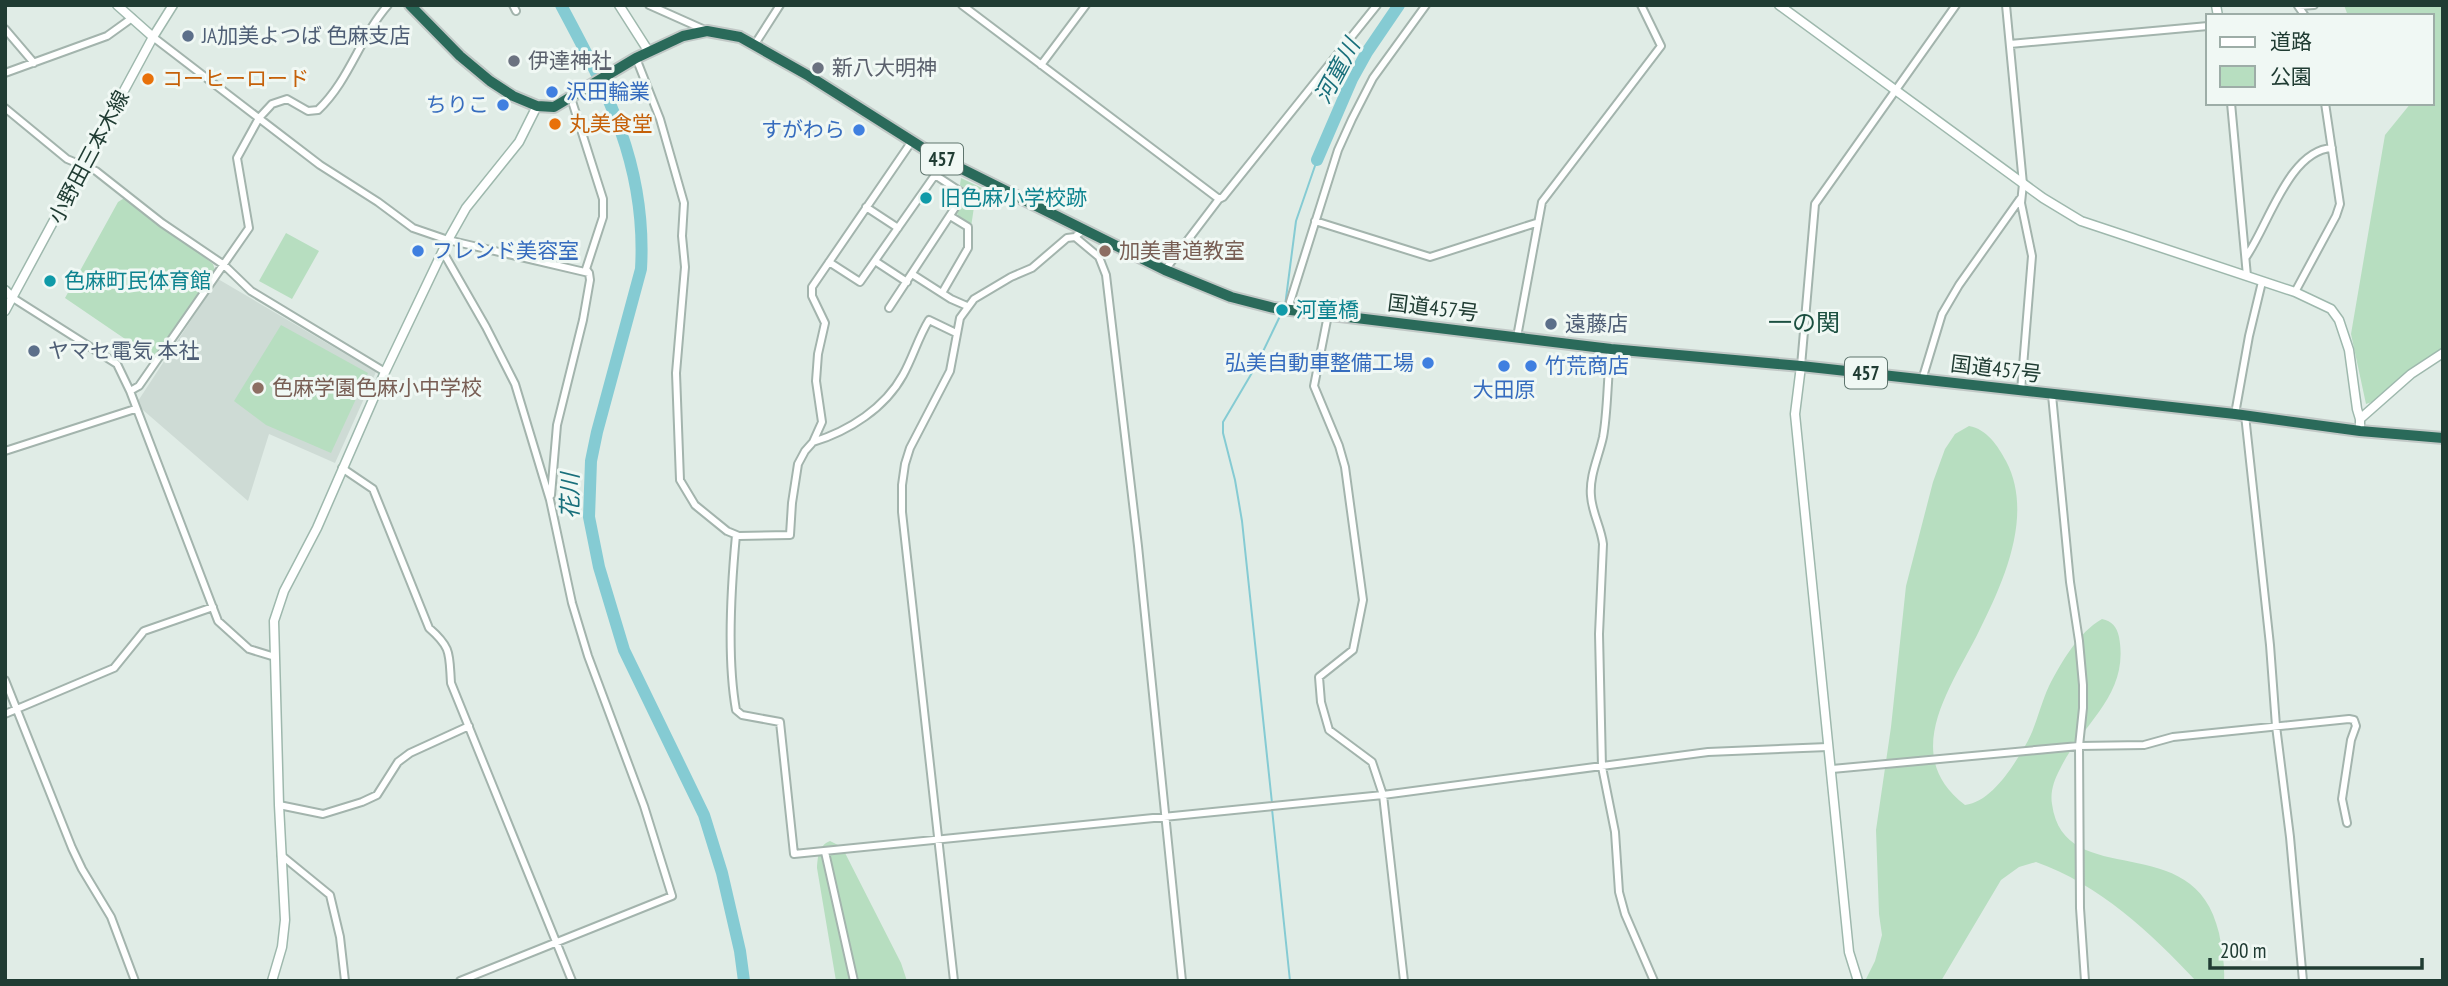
<svg xmlns="http://www.w3.org/2000/svg" width="2448" height="986" font-family="'PT Sans Narrow','Noto Sans JP',sans-serif">
<rect width="100%" height="100%" fill="#e0ece6"/>
<path fill="#cedbd5" d="M 218,279 L 376,372 L 335,463 L 269,434 L 248,501 L 136,404 Z"/>
<path fill="#b7dec0" d="M 2344,5 L 2443,5 L 2443,349 L 2378,400 L 2366,404 L 2351,334 L 2385,135 L 2411,103 L 2432,103 L 2432,16 L 2348,16 Z
M 961,178 L 982,188 L 974,207 L 971,227 L 959,218 L 957,213 L 969,192 L 960,185 Z
M 126,197 L 213,264 L 215,270 L 153,358 L 65,298 L 118,202 Z
M 286,233 L 319,251 L 292,299 L 259,281 Z
M 281,325 L 368,373 L 331,453 L 266,425 L 234,401 Z
M 1969,426 C 1987,429 1998,446 2006,461 C 2034,514 2004,581 1980,629 C 1953,685 1898,754 1965,805 C 1991,802 2012,768 2025,746 C 2036,728 2040,705 2049,686 C 2062,661 2078,633 2102,619 C 2112,621 2117,627 2119,637 C 2130,695 2082,723 2060,769 C 2054,780 2050,792 2052,804 C 2064,894 2195,825 2219,933 C 2222,949 2225,965 2224,981 L 2196,981 C 2151,933 2099,884 2036,862 L 2019,867 L 2001,880 L 1941,981 L 1865,981 L 1875,961 L 1882,935 L 1879,914 L 1876,830 L 1891,727 L 1906,586 L 1933,482 L 1945,449 L 1955,434 Z
M 830,841 L 842,847 L 901,963 L 907,981 L 836,981 L 817,868 C 818,856 818,846 830,841 Z"/>
<g fill="none" stroke-linecap="round" stroke-linejoin="round">
<path stroke="#85cbd3" stroke-width="2" d="M 1285,306 L 1296,221 L 1317,160
M 1272,803 L 1242,521 L 1235,480 L 1223,433 L 1223,422 L 1256,366 L 1281,314
M 1272,809 L 1290,981"/>
<path stroke="#85cbd3" stroke-width="12" d="M 561,5 C 608,93 647,166 641,269 L 597,432 L 591,461 L 589,517 L 599,567 L 624,650 L 704,815 L 722,873 L 740,951 L 744,981
M 1317,160 L 1352,79 L 1367,52 L 1399,5"/>
<g stroke="#a3b4ad" stroke-width="10">
<path id="street" d="M 513,5 L 516,11
M 649,5 L 705,30
M 962,5 L 1219,199
M 2006,5 L 2023,184 L 2021,203 L 2032,256 L 2021,391
M 2305,16 L 2298,6 L 2314,5
M 5,29 L 34,63
M 153,37 L 320,165 L 378,202 L 413,228 L 448,240 L 589,273
M 755,44 L 780,5
M 2010,44 L 2208,26
M 636,58 L 660,119 L 684,203 L 682,236 L 685,267 L 676,373 L 680,480 L 695,505 L 727,531 L 739,536 L 790,535 L 792,503 L 798,464 L 805,451 L 813,442 L 822,422 L 816,381 L 818,354 L 825,323 L 812,296 L 812,287 L 912,141
M 1041,65 L 1086,5
M 5,73 L 107,36 L 132,18
M 2231,103 L 2247,276
M 5,108 L 67,159 L 96,171 L 162,223 L 224,265 L 251,291 L 385,372
M 866,207 L 898,228
M 1315,221 L 1430,257 L 1536,223
M 1075,237 L 1099,257 L 1106,275 L 1138,546 L 1182,981
M 443,252 L 486,327 L 515,384 L 550,500 L 572,603 L 588,656 L 644,806 L 672,896 L 460,981
M 2246,257 C 2268,226 2289,150 2332,148
M 875,261 L 907,282
M 829,262 L 860,282 L 935,175 L 964,194 L 889,308
M 1165,270 L 1219,199 L 1223,197 L 1377,5
M 912,274 L 951,299 L 967,306
M 2295,292 L 2336,216 L 2340,204 L 2325,103
M 942,293 L 968,248 L 968,227 L 950,216
M 13,298 L 117,364 L 130,391 L 218,621 L 249,649 L 275,657
M 1292,310 L 1290,302 L 1338,150 L 1352,119 L 1373,78 L 1426,5
M 1328,315 L 1314,386 L 1339,446 L 1345,467 L 1363,600 L 1353,650 L 1319,677 L 1321,702 L 1329,730 L 1372,762 L 1383,795 L 1404,981
M 1517,337 L 1542,202 L 1661,46 L 1641,5
M 1611,349 C 1607,377 1608,410 1603,437 C 1599,456 1589,476 1591,496 C 1592,513 1601,527 1603,544 L 1599,634 L 1602,767 L 1615,832 L 1619,892 L 1625,914 L 1654,981
M 1801,366 L 1815,204 L 1956,5
M 1922,380 L 1942,314 L 1959,285 L 2020,199
M 130,391 L 139,386 L 249,228 L 237,158 L 259,118 L 272,104 L 287,99 L 308,111 L 318,110 C 349,81 360,37 388,5
M 2052,395 L 2070,582 L 2079,641 L 2083,685 L 2083,708 L 2079,746 L 2080,908 L 2085,981
M 2235,414 L 2249,336 L 2262,282
M 2245,415 L 2270,645 L 2276,726 L 2290,837 L 2303,981
M 813,442 C 849,431 885,408 903,375 C 913,357 918,338 929,320 L 956,333
M 5,451 L 135,409
M 342,468 L 373,489 L 429,628 C 452,648 449,654 451,683 L 572,981
M 551,495 L 557,425 L 583,320 L 590,280 L 589,273 L 586,269 L 603,217 L 603,199 L 571,98
M 736,535 C 731,588 727,659 736,710 L 742,715 L 780,722 L 794,854 L 1383,795 L 1708,752 L 1828,747
M 5,680 L 72,848 L 82,869 L 111,917 L 135,981
M 5,714 L 114,668 L 144,631 L 213,607
M 1832,769 L 2079,746 L 2144,745 L 2173,737 L 2349,719 L 2354,720 L 2356,726 L 2351,740 L 2342,799 L 2347,823
M 279,805 L 323,814 L 362,802 L 377,795 L 398,762 L 410,753 L 469,726
M 825,852 L 854,981
M 281,855 L 330,895 L 340,937 L 345,981
M 954,981 L 902,512 L 902,485 L 905,464 L 910,448 L 950,371 L 960,318 L 974,299 L 1011,277 L 1032,268 L 1067,238 L 1075,237 L 1084,229"/>
</g>
<g stroke="#9eb8ad" stroke-width="11">
<path id="secondary" d="M 117,5 L 153,37
M 619,5 L 649,52
M 1779,5 L 2043,198 L 2081,221 L 2295,292 L 2331,309 L 2339,320 L 2349,350 L 2357,409 L 2360,419 L 2360,431
M 2216,5 L 2218,16
M 5,290 L 13,298
M 5,311 L 153,37 L 173,5
M 1801,366 L 1795,414 L 1849,952 L 1858,981
M 2360,419 L 2411,374 L 2443,353
M 272,981 L 282,947 L 285,920 L 279,805 L 274,621 L 284,591 L 317,528 L 385,372 L 448,240 L 466,208 L 519,142 L 537,106"/>
</g>
<g stroke="#c1c8c6" stroke-width="14">
<path id="highway" d="M 410,5 L 460,56 L 490,81 L 513,96 L 537,106 L 554,107 L 636,58 L 683,36 L 707,31 L 740,37 L 809,76 L 934,155 L 1165,270 L 1231,297 L 1274,308 L 1611,349 L 1801,366 L 2235,414 L 2360,431 L 2443,438"/>
</g>
<use href="#street" stroke="#fff" stroke-width="6"/>
<use href="#secondary" stroke="#fff" stroke-width="8"/>
<use href="#highway" stroke="#2a6a5a" stroke-width="10"/>
</g>
<g fill="#5c6f8a" stroke="#f0f8f4" stroke-width="2.5">
<circle cx="188" cy="36" r="7"/>
<circle cx="1551" cy="324" r="7"/>
<circle cx="34" cy="351" r="7"/>
</g>
<g fill="#6b7280" stroke="#f0f8f4" stroke-width="2.5">
<circle cx="514" cy="61" r="7"/>
<circle cx="818" cy="68" r="7"/>
</g>
<g fill="#e8710a" stroke="#f0f8f4" stroke-width="2.5">
<circle cx="148" cy="79" r="7"/>
<circle cx="555" cy="124" r="7"/>
</g>
<g fill="#3f7fe0" stroke="#f0f8f4" stroke-width="2.5">
<circle cx="552" cy="92" r="7"/>
<circle cx="503" cy="105" r="7"/>
<circle cx="859" cy="130" r="7"/>
<circle cx="418" cy="251" r="7"/>
<circle cx="1428" cy="363" r="7"/>
<circle cx="1504" cy="366" r="7"/>
<circle cx="1531" cy="366" r="7"/>
</g>
<g fill="#0f9aa8" stroke="#f0f8f4" stroke-width="2.5">
<circle cx="926" cy="198" r="7"/>
<circle cx="50" cy="281" r="7"/>
<circle cx="1282" cy="310" r="7"/>
</g>
<g fill="#8d6e63" stroke="#f0f8f4" stroke-width="2.5">
<circle cx="1105" cy="251" r="7"/>
<circle cx="258" cy="388" r="7"/>
</g>
<g text-anchor="middle" stroke-width="6" stroke-linejoin="round" paint-order="stroke">
<g fill="#f0f8f4" stroke="#5e746d" stroke-width="2">
<rect x="921" y="143.5" width="42" height="31" rx="5"/>
<rect x="1845" y="357.5" width="42" height="31" rx="5"/>
</g>
<g font-size="19" font-weight="bold" fill="#203c33">
<text x="942" y="166">457</text>
<text x="1866" y="380">457</text>
</g>
<g font-size="21" fill="#4e5e75" stroke="#f0f8f4" text-anchor="start">
<text x="202" y="43">JA加美よつば 色麻支店</text>
<text x="1565" y="331">遠藤店</text>
<text x="48" y="358">ヤマセ電気 本社</text>
</g>
<g font-size="21" fill="#5b616d" stroke="#f0f8f4" text-anchor="start">
<text x="528" y="68">伊達神社</text>
<text x="832" y="75">新八大明神</text>
</g>
<g font-size="21" fill="#c56008" stroke="#f0f8f4" text-anchor="start">
<text x="162" y="86">コーヒーロード</text>
<text x="569" y="131">丸美食堂</text>
</g>
<g font-size="21" fill="#366cbe" stroke="#f0f8f4" text-anchor="start">
<text x="566" y="99">沢田輪業</text>
<text x="489" y="112" text-anchor="end">ちりこ</text>
<text x="845" y="137" text-anchor="end">すがわら</text>
<text x="432" y="258">フレンド美容室</text>
<text x="1414" y="370" text-anchor="end">弘美自動車整備工場</text>
<text x="1545" y="373">竹荒商店</text>
<text x="1504" y="397" text-anchor="middle">大田原</text>
</g>
<g font-size="21" fill="#203c33" stroke="#f0f8f4">
<text transform="translate(89 157) rotate(-62)" y="7">小野田三本木線</text>
<text transform="translate(1433 308) rotate(7)" y="7">国道457号</text>
<text transform="translate(1996 369) rotate(7)" y="7">国道457号</text>
</g>
<g font-size="21" fill="#0d838f" stroke="#f0f8f4" text-anchor="start">
<text x="940" y="205">旧色麻小学校跡</text>
<text x="64" y="288">色麻町民体育館</text>
<text x="1296" y="317">河童橋</text>
</g>
<g font-size="21" fill="#785e54" stroke="#f0f8f4" text-anchor="start">
<text x="1119" y="258">加美書道教室</text>
<text x="272" y="395">色麻学園色麻小中学校</text>
</g>
<g font-size="23" font-style="italic" fill="#186f7b" stroke="#f0f8f4">
<text transform="translate(1337 71) rotate(-62)" y="8">河童川</text>
<text transform="translate(570 496) rotate(-90)" y="8">花川</text>
</g>
<g font-size="24" fill="#1b4f40" stroke="#f0f8f4">
<text x="1804" y="331">一の関</text>
</g>
</g>
<rect width="2448" height="986" fill="none" stroke="#203c33" stroke-width="14"/>
<rect x="2206" y="14" width="228" height="91" fill="#f0f8f4" stroke="#9dada7" stroke-width="2"/>
<rect x="2220" y="37" width="35" height="10" fill="#ffffff" stroke="#9dada7" stroke-width="2"/>
<text x="2270" y="49" font-size="21" fill="#203c33">道路</text>
<rect x="2220" y="66" width="35" height="21" fill="#b7dec0" stroke="#9dada7" stroke-width="2"/>
<text x="2270" y="84" font-size="21" fill="#203c33">公園</text>
<path d="M2210 958v10h212v-10" fill="none" stroke="#203c33" stroke-width="3.5"/>
<text x="2220" y="958" font-size="21" fill="#203c33" stroke="#f0f8f4" stroke-width="5" paint-order="stroke">200 m</text>
</svg>
